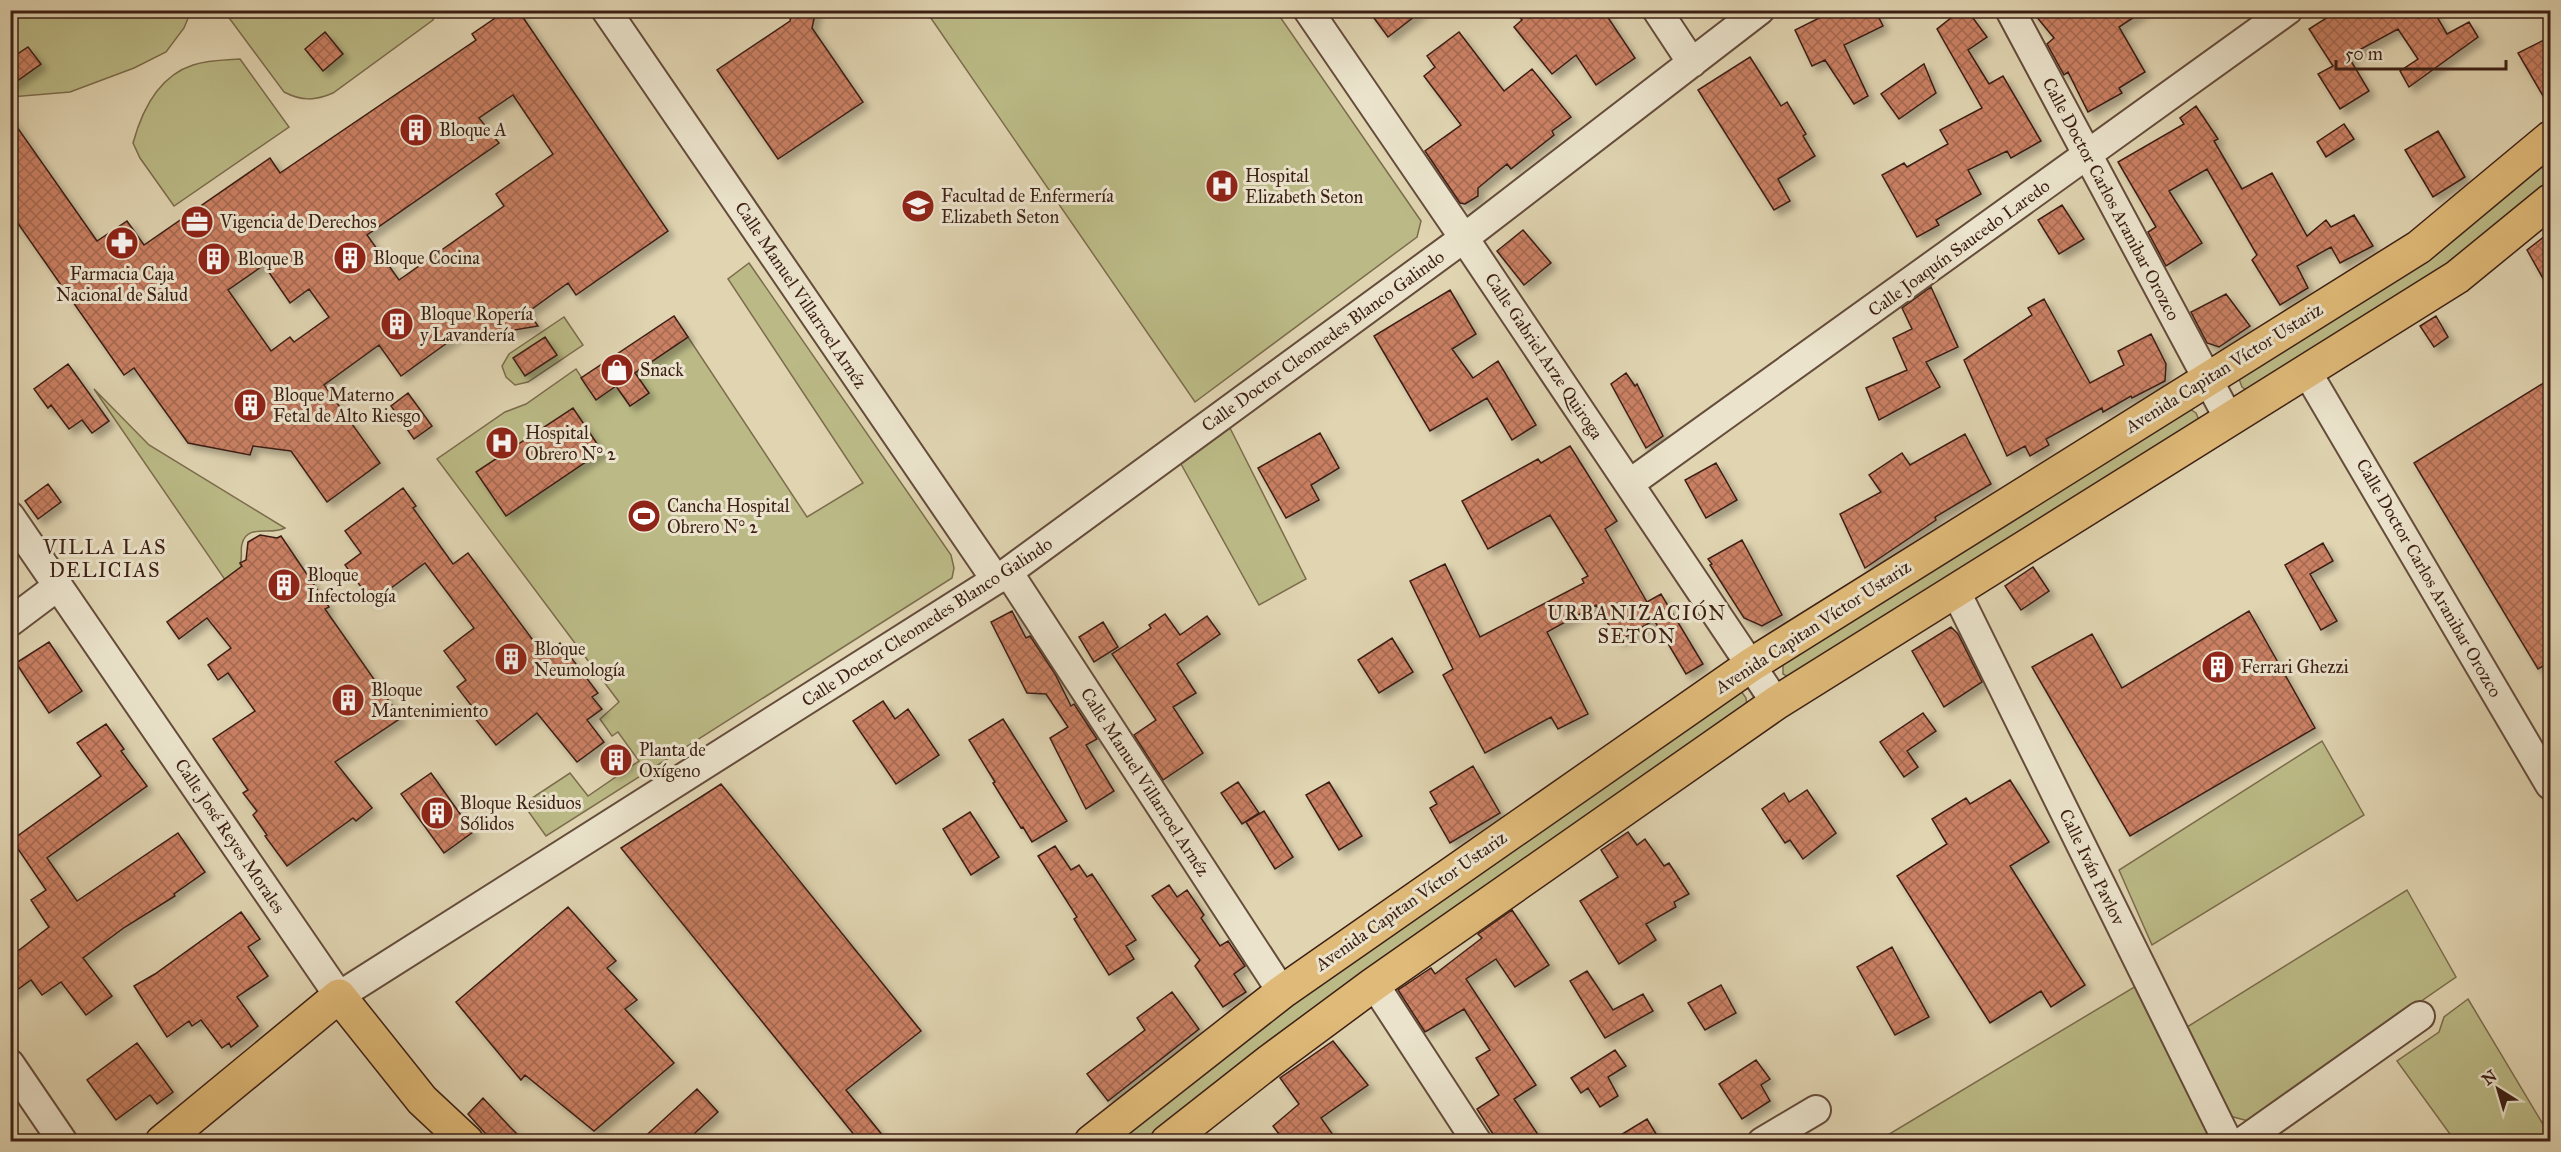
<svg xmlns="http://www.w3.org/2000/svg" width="2561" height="1152" font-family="'IM FELL Great Primer',serif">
<defs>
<pattern id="building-cross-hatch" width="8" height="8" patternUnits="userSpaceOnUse" patternTransform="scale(1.5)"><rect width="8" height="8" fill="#ca8064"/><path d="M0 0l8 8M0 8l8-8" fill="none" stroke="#a56851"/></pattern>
<filter id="shadow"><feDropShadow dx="5.5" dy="5.5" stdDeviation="3" flood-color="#0004"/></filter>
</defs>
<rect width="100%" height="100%" fill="#e0d4b1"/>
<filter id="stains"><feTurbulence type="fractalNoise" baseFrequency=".00333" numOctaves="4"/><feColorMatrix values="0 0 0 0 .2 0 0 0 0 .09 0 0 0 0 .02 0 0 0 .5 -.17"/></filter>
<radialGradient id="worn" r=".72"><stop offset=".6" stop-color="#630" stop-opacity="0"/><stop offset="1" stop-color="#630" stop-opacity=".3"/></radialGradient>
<path fill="#bbba86" stroke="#7c6c4d" stroke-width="1.5" d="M 10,11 L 191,11 L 184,28 L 166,52 L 134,68 L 70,92 L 11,97 Z
M 224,11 L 437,11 L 433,20 L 333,93 C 315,101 301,101 284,92 Z
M 926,11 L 1276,11 L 1421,221 L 1417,237 L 1195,402 Z
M 240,59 L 289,127 L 174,206 L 140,158 L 133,143 C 142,110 159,76 193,65 C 208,60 225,60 240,59 Z
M 2550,156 L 2550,184 L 2454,264 L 2249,392 L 2242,387 L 2239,379 L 2242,372 Z
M 749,263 L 951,555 L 954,568 L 952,578 L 546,836 L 523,804 L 570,773 L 588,796 L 639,761 L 618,732 L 612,736 L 600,719 L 619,702 L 437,459 L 505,412 L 526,404 L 576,369 L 596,399 L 616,386 L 630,406 L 649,393 L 635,373 L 688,337 L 807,517 L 863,483 L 728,279 Z
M 564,317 L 583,345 L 528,382 L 515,385 L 506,377 L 502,366 L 509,354 Z
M 94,389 L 149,445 L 285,528 C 271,536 247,523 242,544 C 240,551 243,557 240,564 L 288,636 L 272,648 Z
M 2190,409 L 2196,413 L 2199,420 L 1790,678 L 1783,674 L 1783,665 L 1787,658 Z
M 1230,428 L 1306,579 L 1259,605 L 1181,464 Z
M 1741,691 L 1746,698 L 1747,706 L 1283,1034 L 1145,1141 L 1111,1142 L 1273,1018 Z
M 2322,741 L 2364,815 L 2152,945 L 2119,870 Z
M 2407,890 L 2456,977 L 2248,1121 L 2230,1116 L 2187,1027 Z
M 2136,986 L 2213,1142 L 1876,1142 Z
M 2468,999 L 2550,1136 L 2550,1141 L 2455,1141 L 2397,1061 L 2439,1032 L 2444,1017 Z"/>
<path fill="url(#building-cross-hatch)" stroke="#3c1f14" stroke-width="1.5" fill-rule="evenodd" filter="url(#shadow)" d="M 507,10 L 518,10 L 668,231 L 576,295 L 568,283 L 528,312 L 538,326 L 478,336 L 461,333 L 401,376 L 379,345 L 324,385 L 380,463 L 327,502 L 291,451 L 253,446 L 250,455 L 188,443 L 134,368 L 124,375 L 10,212 L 10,117 L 97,241 L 127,221 L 144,245 L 270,158 L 280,173 L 476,40 L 472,34 ZM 513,95 L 553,154 L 496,194 L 504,206 L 399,280 L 367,235 L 499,143 L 479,118 ZM 264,265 L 290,303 L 309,289 L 329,317 L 294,342 L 290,337 L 271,351 L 228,290 Z
M 792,10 L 816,10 L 812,28 L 863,102 L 778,159 L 717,70 L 790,21 Z
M 1368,10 L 1423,10 L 1388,37 Z
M 1514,10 L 1603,10 L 1635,58 L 1596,85 L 1576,55 L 1552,74 L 1514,27 L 1522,20 Z
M 1835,10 L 1875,10 L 1883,26 L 1844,45 L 1868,96 L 1854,104 L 1825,60 L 1812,66 L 1795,30 Z
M 1961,10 L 1967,10 L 1987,37 L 1968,50 L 1989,84 L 2003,76 L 2041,141 L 2011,158 L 2007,151 L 1968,170 L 1981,194 L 1936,220 L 1939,225 L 1917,237 L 1882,175 L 1904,163 L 1907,167 L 1948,144 L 1940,130 L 1982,108 L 1937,29 Z
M 2031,10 L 2145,10 L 2119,27 L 2145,72 L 2119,88 L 2122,93 L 2088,112 L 2068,72 L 2064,75 L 2047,44 L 2054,38 Z
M 2339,10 L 2433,10 L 2447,34 L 2469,22 L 2478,37 L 2409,87 L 2400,71 L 2418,59 L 2398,29 L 2348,56 L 2369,91 L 2340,109 L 2318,74 L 2333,66 L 2309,29 Z
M 325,32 L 343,54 L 323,71 L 305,49 Z
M 1459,32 L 1504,91 L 1532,69 L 1571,117 L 1552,131 L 1554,135 L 1511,169 L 1507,164 L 1478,188 L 1478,196 L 1465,204 L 1460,203 L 1425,151 L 1461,125 L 1424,76 L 1435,67 L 1427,56 Z
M 2550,37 L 2550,108 L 2518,53 Z
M 28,47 L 41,64 L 10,86 L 10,59 Z
M 1750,57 L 1781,106 L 1787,102 L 1806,134 L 1803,136 L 1815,156 L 1778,179 L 1790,201 L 1774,210 L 1698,90 Z
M 1924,64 L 1936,93 L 1899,119 L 1881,94 Z
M 2196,106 L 2218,139 L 2214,141 L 2242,189 L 2272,173 L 2307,236 L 2326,220 L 2331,227 L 2354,215 L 2373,246 L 2340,263 L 2331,247 L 2297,266 L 2308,288 L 2280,305 L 2252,260 L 2257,255 L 2207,169 L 2169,191 L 2202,243 L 2166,266 L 2148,232 L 2156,227 L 2118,162 L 2184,124 L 2180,118 Z
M 2344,124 L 2354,139 L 2326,157 L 2317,142 Z
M 2438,131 L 2465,177 L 2433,197 L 2405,150 Z
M 2062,205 L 2084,239 L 2059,254 L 2038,220 Z
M 1523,230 L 1551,263 L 1524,285 L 1497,251 Z
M 2550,232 L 2550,291 L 2527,250 Z
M 1931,287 L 1958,347 L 1926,362 L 1940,387 L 1879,420 L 1866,388 L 1907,370 L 1893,338 L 1912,329 L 1902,308 Z
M 1450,290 L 1476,334 L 1452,349 L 1473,378 L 1498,361 L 1536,425 L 1512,440 L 1487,398 L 1430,431 L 1374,336 Z
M 2226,294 L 2250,326 L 2219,347 L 2207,343 L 2191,312 Z
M 2044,299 L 2090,383 L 2124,365 L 2118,351 L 2151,334 L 2166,364 L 2165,381 L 2132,398 L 2131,396 L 2103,412 L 2102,408 L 2046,439 L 2049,445 L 2030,456 L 2025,446 L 2007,456 L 1964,360 L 2032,315 L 2028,308 Z
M 674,316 L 688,337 L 635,373 L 649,393 L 630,406 L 616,386 L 596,400 L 581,378 Z
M 2436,316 L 2448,337 L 2434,347 L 2420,326 Z
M 545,337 L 557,355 L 525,376 L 513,358 Z
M 68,364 L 109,421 L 92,433 L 82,420 L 69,429 L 51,405 L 48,408 L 34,389 Z
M 1626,373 L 1635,386 L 1637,384 L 1663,436 L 1646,448 L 1611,384 Z
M 2550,379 L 2550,662 L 2538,669 L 2414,463 Z
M 408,393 L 432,426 L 414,439 L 391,406 Z
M 573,408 L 602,451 L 506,516 L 476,472 Z
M 1320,433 L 1339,468 L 1311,485 L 1319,500 L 1286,518 L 1258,468 Z
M 1965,434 L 1991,484 L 1935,517 L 1936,520 L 1865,568 L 1840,514 L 1881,492 L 1869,475 L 1902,453 L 1910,465 Z
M 1570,446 L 1617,521 L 1605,529 L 1647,602 L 1661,594 L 1703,664 L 1686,674 L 1654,620 L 1619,641 L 1596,605 L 1547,632 L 1588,714 L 1558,729 L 1551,717 L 1485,753 L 1443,675 L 1453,669 L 1410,581 L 1445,564 L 1480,637 L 1584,583 L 1582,579 L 1588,576 L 1550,515 L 1488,549 L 1462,501 L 1538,459 L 1541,463 Z
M 1716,463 L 1737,500 L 1706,518 L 1685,480 Z
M 48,484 L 61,502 L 38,519 L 25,501 Z
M 403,488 L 416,506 L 413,508 L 453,564 L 468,553 L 544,655 L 560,643 L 598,693 L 592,697 L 602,709 L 587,720 L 604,742 L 577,762 L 537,713 L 496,745 L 470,712 L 474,709 L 457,687 L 466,680 L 444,651 L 474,628 L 425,563 L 372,602 L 345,565 L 361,553 L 345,531 Z
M 260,535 L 277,538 L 281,536 L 329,607 L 325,609 L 401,718 L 335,762 L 372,808 L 356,821 L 353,818 L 287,866 L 265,836 L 267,835 L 253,815 L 257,811 L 243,793 L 248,790 L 213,739 L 255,711 L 228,673 L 218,680 L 208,665 L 231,648 L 207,618 L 179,639 L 167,622 L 242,566 L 240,563 L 246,560 L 248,542 Z
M 1742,540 L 1782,615 L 1762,626 L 1744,618 L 1710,565 L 1712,564 L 1708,559 Z
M 2323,543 L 2333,561 L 2310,574 L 2337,621 L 2321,630 L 2285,565 Z
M 2033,567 L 2049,591 L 2021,610 L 2005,586 Z
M 1012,611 L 1026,638 L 1030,636 L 1055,674 L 1071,706 L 1074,704 L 1097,739 L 1086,745 L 1114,791 L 1086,809 L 1050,738 L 1068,727 L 1046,694 L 1027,693 L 991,622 Z
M 2249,611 L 2315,728 L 2130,836 L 2032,667 L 2092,634 L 2122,688 Z
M 1165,614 L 1180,635 L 1207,616 L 1220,634 L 1177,664 L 1196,693 L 1173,707 L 1203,753 L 1163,780 L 1134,735 L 1156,720 L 1112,654 L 1151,628 L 1149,625 Z
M 1103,622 L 1118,647 L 1094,662 L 1079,637 Z
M 1951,627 L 1958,634 L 1982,682 L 1944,707 L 1912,651 Z
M 1392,638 L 1413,672 L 1379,693 L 1358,660 Z
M 49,642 L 82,691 L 49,713 L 16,663 Z
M 883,701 L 895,719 L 908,709 L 939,755 L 896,784 L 853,721 Z
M 1923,713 L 1936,731 L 1907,751 L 1918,767 L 1904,777 L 1880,742 Z
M 1003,719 L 1067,821 L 1032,842 L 1023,827 L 1021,828 L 993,783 L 995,782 L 969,740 Z
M 106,724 L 124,749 L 121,751 L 147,786 L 47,858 L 77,901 L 178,833 L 205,872 L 174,894 L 175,896 L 125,927 L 83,958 L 112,996 L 86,1015 L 61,982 L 42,995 L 31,980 L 10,995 L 10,957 L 49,927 L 31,900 L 46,890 L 12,840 L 101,776 L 77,743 Z
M 618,746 L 629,762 L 613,773 L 602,758 Z
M 1473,766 L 1500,813 L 1450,843 L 1430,808 L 1437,804 L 1430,792 Z
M 431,773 L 473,832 L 444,853 L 401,794 Z
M 2010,780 L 2049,842 L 2010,866 L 2085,985 L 2051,1007 L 2041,991 L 1990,1023 L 1897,876 L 1947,844 L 1932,819 L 1966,798 L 1970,804 Z
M 1238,782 L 1259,813 L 1242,824 L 1221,793 Z
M 1329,782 L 1362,836 L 1339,850 L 1306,795 Z
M 721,784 L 921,1031 L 846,1090 L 888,1142 L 860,1142 L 621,848 Z
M 1807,790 L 1836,833 L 1803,859 L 1790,840 L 1785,843 L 1762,809 L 1784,793 L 1789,802 Z
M 1264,811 L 1293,857 L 1275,869 L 1246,822 Z
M 970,812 L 999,857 L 971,875 L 943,829 Z
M 1628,832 L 1637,845 L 1645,839 L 1664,866 L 1669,863 L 1689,894 L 1674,902 L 1676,907 L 1646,924 L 1656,940 L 1619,964 L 1580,901 L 1618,877 L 1601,850 Z
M 1055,846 L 1071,870 L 1079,865 L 1087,877 L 1092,874 L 1136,940 L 1126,946 L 1134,959 L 1109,975 L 1074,919 L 1077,917 L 1038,856 Z
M 1169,885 L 1177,897 L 1187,890 L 1204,915 L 1201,918 L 1220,946 L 1228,941 L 1245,966 L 1234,974 L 1246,992 L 1223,1007 L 1195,966 L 1200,960 L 1152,896 Z
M 568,907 L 616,961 L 607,968 L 637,1000 L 625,1009 L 674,1063 L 594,1131 L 525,1075 L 521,1080 L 456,1002 Z
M 1512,910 L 1549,965 L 1515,987 L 1496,959 L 1466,979 L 1536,1085 L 1514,1099 L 1543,1142 L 1498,1142 L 1477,1109 L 1499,1095 L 1476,1058 L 1490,1050 L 1464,1009 L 1425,1032 L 1398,990 L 1431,968 L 1435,974 L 1482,938 L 1478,934 Z
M 241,912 L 260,939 L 248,947 L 268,976 L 237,997 L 258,1026 L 231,1047 L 229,1043 L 222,1048 L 201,1020 L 192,1026 L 189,1021 L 167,1037 L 134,986 L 155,974 Z
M 1892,947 L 1929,1017 L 1895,1035 L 1857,967 Z
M 1587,971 L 1613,1010 L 1643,994 L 1653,1011 L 1605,1038 L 1570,981 Z
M 1721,985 L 1736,1013 L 1705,1030 L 1688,1003 Z
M 1172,992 L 1199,1029 L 1108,1101 L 1087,1074 L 1145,1030 L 1137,1018 Z
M 1333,1041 L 1368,1085 L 1321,1118 L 1338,1142 L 1285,1142 L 1273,1126 L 1299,1104 L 1280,1078 Z
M 137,1043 L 173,1092 L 157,1104 L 150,1095 L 116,1120 L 87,1080 Z
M 1615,1050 L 1626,1066 L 1608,1077 L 1618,1096 L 1600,1107 L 1588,1088 L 1581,1093 L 1571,1078 Z
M 1756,1060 L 1770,1079 L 1761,1085 L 1770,1101 L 1742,1119 L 1719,1084 Z
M 697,1089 L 718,1112 L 685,1142 L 639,1142 Z
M 483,1098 L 510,1127 L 525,1142 L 494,1142 L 484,1132 L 468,1114 Z
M 1647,1119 L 1661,1142 L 1609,1142 Z"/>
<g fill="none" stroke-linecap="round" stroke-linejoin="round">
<g stroke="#654c3b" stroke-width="32">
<path id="minor" d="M 606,10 L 996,580
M 1308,10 L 1464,238 L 1776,703
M 1657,10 L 1692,63
M 2010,10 L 2229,419
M 2307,372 L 2550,785
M 1629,484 L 2288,10
M 10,516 L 339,996 L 1008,572 L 1464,238 L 1760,10
M 1008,572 L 1282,992
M 1956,592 L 2228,1142
M 10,622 L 58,586
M 1374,984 L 1477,1142
M 10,1064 L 63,1142
M 1762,1142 L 1816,1110
M 2242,1142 L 2420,1016"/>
</g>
<g stroke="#3c1f14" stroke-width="36">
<path id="major" d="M 162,1142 L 339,996 L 422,1100 L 467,1142
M 1091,1142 L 1282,992 L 1751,665 L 2419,247 L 2550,138
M 1167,1142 L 1270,1061 L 1374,984 L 1776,703 L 2457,277 L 2550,201"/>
</g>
<use href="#minor" stroke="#ebe3cc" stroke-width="28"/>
<use href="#major" stroke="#e0ba78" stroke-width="33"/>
</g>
<defs>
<g id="building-disc" transform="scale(1.725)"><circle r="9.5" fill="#8f2418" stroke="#ebe3cc"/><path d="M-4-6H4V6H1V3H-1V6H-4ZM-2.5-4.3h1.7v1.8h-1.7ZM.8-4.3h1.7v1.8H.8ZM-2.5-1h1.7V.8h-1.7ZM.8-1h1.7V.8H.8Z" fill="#fff"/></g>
<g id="hospital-disc" transform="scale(1.725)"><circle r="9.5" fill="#8f2418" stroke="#ebe3cc"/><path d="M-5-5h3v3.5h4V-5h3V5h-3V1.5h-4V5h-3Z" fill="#fff"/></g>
<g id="university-disc" transform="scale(1.725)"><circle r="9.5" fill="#8f2418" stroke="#ebe3cc"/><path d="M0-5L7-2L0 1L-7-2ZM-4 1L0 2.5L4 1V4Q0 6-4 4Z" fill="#fff"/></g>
<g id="office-disc" transform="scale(1.725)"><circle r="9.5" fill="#8f2418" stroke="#ebe3cc"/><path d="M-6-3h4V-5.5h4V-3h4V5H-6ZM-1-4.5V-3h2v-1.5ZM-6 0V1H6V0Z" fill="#fff"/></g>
<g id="pharmacy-disc" transform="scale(1.725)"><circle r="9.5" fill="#8f2418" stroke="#ebe3cc"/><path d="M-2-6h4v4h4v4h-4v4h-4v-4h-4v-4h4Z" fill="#fff"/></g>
<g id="shop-disc" transform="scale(1.725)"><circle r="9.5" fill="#8f2418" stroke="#ebe3cc"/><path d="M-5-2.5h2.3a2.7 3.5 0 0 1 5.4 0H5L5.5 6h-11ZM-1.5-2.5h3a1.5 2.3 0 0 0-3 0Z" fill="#fff"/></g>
<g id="stadium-disc" transform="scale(1.725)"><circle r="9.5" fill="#8f2418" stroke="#ebe3cc"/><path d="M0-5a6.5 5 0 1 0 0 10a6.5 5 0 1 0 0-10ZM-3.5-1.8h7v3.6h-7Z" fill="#fff"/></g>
</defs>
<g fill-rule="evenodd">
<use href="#building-disc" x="416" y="130"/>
<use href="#hospital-disc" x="1222" y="186"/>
<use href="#university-disc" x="918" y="206"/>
<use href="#office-disc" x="197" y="222"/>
<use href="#pharmacy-disc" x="122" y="243"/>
<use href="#building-disc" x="350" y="258"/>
<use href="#building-disc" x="214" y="259"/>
<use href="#building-disc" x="397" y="324"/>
<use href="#shop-disc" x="617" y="370"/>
<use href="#building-disc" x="250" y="405"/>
<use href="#hospital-disc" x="502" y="443"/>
<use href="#stadium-disc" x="644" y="516"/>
<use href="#building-disc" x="284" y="585"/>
<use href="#building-disc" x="511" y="659"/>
<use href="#building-disc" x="2218" y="667"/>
<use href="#building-disc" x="348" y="700"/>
<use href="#building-disc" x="616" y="760"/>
<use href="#building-disc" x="437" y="813"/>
</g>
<g text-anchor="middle" stroke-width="6" stroke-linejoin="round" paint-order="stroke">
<g font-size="18" fill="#3c1f14" stroke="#ebe3cc" text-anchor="start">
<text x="439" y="136">Bloque A</text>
<text x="1245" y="182">Hospital<tspan x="1245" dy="21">Elizabeth Seton</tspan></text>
<text x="941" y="202">Facultad de Enfermería<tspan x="941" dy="21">Elizabeth Seton</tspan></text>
<text x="220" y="228">Vigencia de Derechos</text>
<text x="373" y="264">Bloque Cocina</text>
<text x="237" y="265">Bloque B</text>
<text x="122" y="280" text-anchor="middle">Farmacia Caja<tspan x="122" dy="21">Nacional de Salud</tspan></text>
<text x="420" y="320">Bloque Ropería<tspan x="420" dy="21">y Lavandería</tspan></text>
<text x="640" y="376">Snack</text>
<text x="273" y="401">Bloque Materno<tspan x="273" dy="21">Fetal de Alto Riesgo</tspan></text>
<text x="525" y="439">Hospital<tspan x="525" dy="21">Obrero N° 2</tspan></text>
<text x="667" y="512">Cancha Hospital<tspan x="667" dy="21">Obrero N° 2</tspan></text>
<text x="307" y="581">Bloque<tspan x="307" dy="21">Infectología</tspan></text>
<text x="534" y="655">Bloque<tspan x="534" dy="21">Neumología</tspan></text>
<text x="2241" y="673">Ferrari Ghezzi</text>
<text x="371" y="696">Bloque<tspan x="371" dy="21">Mantenimiento</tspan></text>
<text x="639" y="756">Planta de<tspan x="639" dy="21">Oxígeno</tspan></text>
<text x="460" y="809">Bloque Residuos<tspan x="460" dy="21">Sólidos</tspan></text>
</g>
<g font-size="18" fill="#3c1f14" stroke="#ebe3cc">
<text transform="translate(2111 199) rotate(62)" y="6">Calle Doctor Carlos Aranibar Orozco</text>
<text transform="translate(1959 248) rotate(-36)" y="6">Calle Joaquín Saucedo Laredo</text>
<text transform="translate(801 295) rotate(56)" y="6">Calle Manuel Villarroel Arnéz</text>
<text transform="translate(1323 341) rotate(-36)" y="6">Calle Doctor Cleomedes Blanco Galindo</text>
<text transform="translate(1544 356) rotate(56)" y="6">Calle Gabriel Arze Quiroga</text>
<text transform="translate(2224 368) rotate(-32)" y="6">Avenida Capitan Víctor Ustariz</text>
<text transform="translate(2429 578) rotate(60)" y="6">Calle Doctor Carlos Aranibar Orozco</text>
<text transform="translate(927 622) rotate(-33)" y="6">Calle Doctor Cleomedes Blanco Galindo</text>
<text transform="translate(1813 627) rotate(-33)" y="6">Avenida Capitan Víctor Ustariz</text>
<text transform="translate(1145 782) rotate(57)" y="6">Calle Manuel Villarroel Arnéz</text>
<text transform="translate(230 836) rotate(56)" y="6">Calle José Reyes Morales</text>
<text transform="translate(2092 867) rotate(64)" y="6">Calle Iván Pavlov</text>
<text transform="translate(1411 901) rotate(-35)" y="6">Avenida Capitan Víctor Ustariz</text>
</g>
<g font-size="20" letter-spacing="1.5" fill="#3c1f14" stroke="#ebe3cc">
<text x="105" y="554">VILLA LAS<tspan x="105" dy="23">DELICIAS</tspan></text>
<text x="1637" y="620">URBANIZACIÓN<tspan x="1637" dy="23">SETON</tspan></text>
</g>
</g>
<rect width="2561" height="1152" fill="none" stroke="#e0d4b1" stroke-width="36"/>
<rect x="12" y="12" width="2537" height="1128" fill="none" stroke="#3c1f14" stroke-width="3"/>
<rect x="18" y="18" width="2525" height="1116" fill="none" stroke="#3c1f14" stroke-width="1.5"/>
<g transform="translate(2498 1089) rotate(323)" stroke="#ebe3cc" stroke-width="4.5" paint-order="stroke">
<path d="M0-4.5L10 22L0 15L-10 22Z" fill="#3c1f14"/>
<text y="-9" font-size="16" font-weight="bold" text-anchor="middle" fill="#3c1f14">N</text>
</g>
<path d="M2336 60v9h170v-9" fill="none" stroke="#3c1f14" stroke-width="3"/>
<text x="2345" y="60" font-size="18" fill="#3c1f14" stroke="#ebe3cc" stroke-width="4.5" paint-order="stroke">50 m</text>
<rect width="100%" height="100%" filter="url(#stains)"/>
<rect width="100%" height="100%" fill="url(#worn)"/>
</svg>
